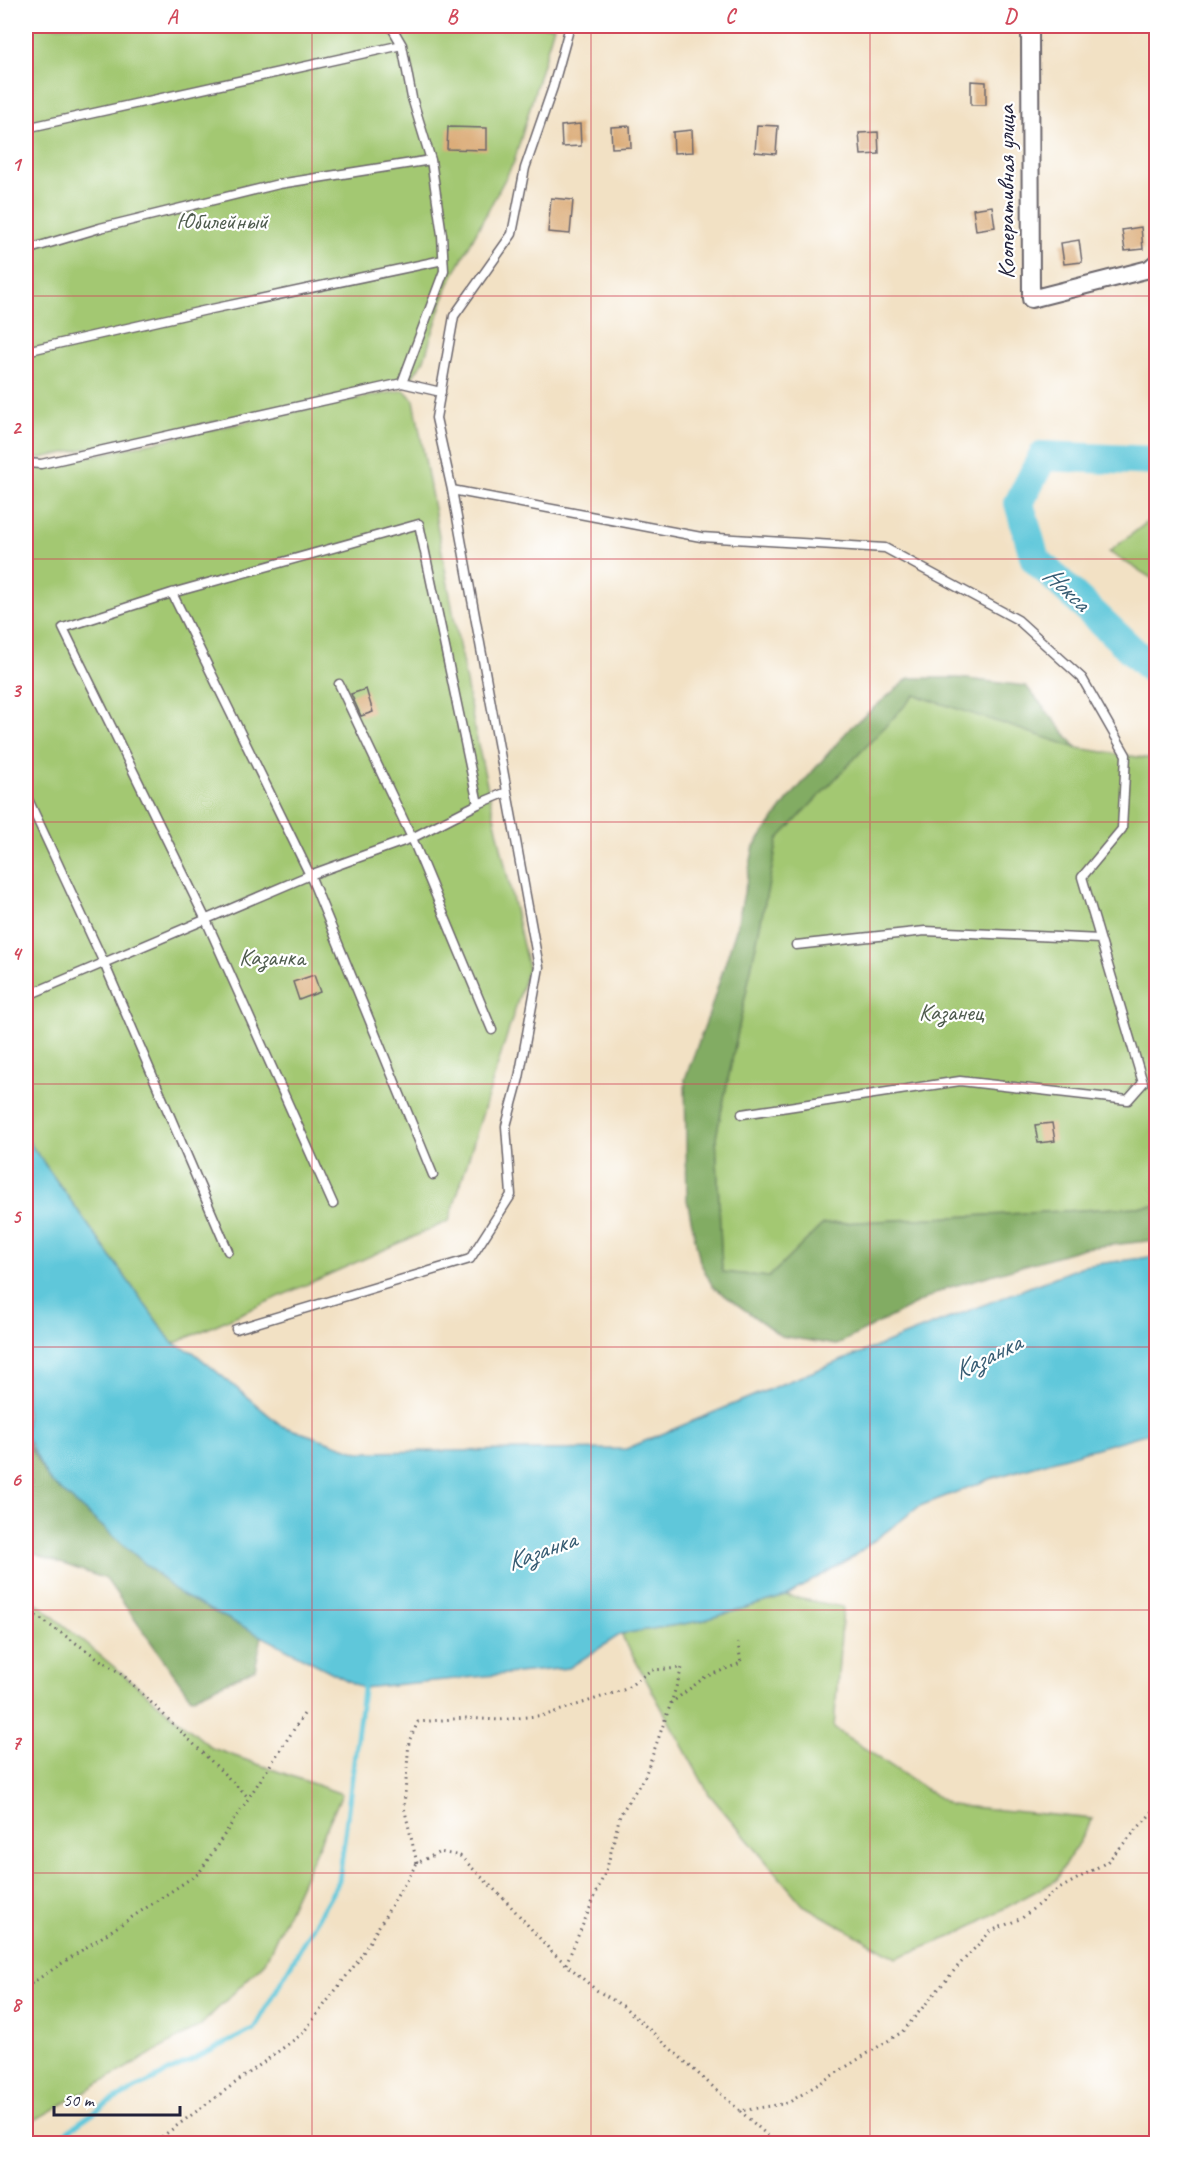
<svg xmlns="http://www.w3.org/2000/svg" width="1182" height="2169" font-family="Caveat,sans-serif">
<rect width="100%" height="100%" fill="#fff"/>
<filter id="ink" filterUnits="userSpaceOnUse"><feTurbulence type="fractalNoise" baseFrequency=".0167" numOctaves="2"/><feDisplacementMap in="SourceGraphic" scale="12" xChannelSelector="R" yChannelSelector="G"/><feConvolveMatrix kernelMatrix="1 2 1 2 8 2 1 2 1" color-interpolation-filters="sRGB"/></filter>
<filter id="wash" filterUnits="userSpaceOnUse"><feTurbulence type="fractalNoise" baseFrequency=".008" numOctaves="4" result="noise"/><feDisplacementMap in="SourceGraphic" scale="24" xChannelSelector="R" yChannelSelector="G"/><feGaussianBlur stdDeviation="1.35" result="paint"/><feColorMatrix in="noise" values="0 0 0 0 0 0 0 0 0 0 0 0 0 0 0 0 0 1.4 0 .05"/><feComposite in="paint" operator="in"/></filter>
<g filter="url(#wash)">
<rect width="100%" height="100%" fill="#f2e1c4"/>
<path fill="#a3c872" stroke="#627556" stroke-width="1.5" d="M 26,26 L 554,26 L 514,162 L 448,285 L 424,360 L 409,382 L 26,461 Z
M 404,390 L 414,400 L 475,731 L 528,968 L 449,1221 L 173,1344 L 26,1138 L 26,470 L 339,402 Z
M 1156,518 L 1156,581 L 1109,552 L 1150,520 Z
M 915,694 L 1077,748 L 1151,759 L 1151,778 L 1156,799 L 1156,1206 L 823,1224 L 769,1277 L 722,1272 L 716,1137 L 778,839 Z
M 26,1594 L 212,1748 L 342,1794 L 265,1962 L 200,2026 L 26,2125 Z
M 786,1596 L 843,1607 L 834,1728 L 950,1805 L 1093,1819 L 1055,1881 L 953,1936 L 896,1958 L 803,1905 L 709,1794 L 621,1634 L 701,1621 Z"/>
<path fill="#82ac64" stroke="#526750" stroke-width="1.5" d="M 909,678 L 958,678 L 1026,686 L 1077,748 L 915,695 L 778,839 L 716,1137 L 722,1272 L 769,1277 L 823,1224 L 1156,1206 L 1156,1240 L 1084,1248 L 947,1288 L 836,1345 L 781,1336 L 713,1287 L 700,1262 L 687,1200 L 685,1079 L 709,1014 L 737,926 L 754,846 L 787,801 L 851,727 Z
M 26,1441 L 49,1480 L 180,1594 L 262,1636 L 255,1669 L 191,1698 L 106,1579 L 26,1551 Z"/>
<path fill="#5fc7da" stroke="#40748a" stroke-width="1.5" d="M 26,1138 L 173,1344 L 193,1352 L 282,1426 L 359,1452 L 626,1449 L 789,1381 L 1083,1266 L 1156,1256 L 1156,1433 L 1152,1432 L 993,1478 L 920,1506 L 851,1558 L 786,1596 L 701,1621 L 621,1634 L 569,1668 L 362,1688 L 180,1594 L 49,1480 L 26,1436 Z"/>
<g fill="none" stroke-linecap="round" stroke-linejoin="round">
<path stroke="#5fc7da" stroke-width="5" d="M 48,2144 L 109,2102 L 254,2029 L 339,1881 L 364,1682"/>
<path stroke="#5fc7da" stroke-width="30" d="M 1156,461 L 1043,456 L 1019,503 L 1035,559 L 1156,673"/>
</g>
<g id="blocks">
<path fill="#dcad7a" d="M 971,81 L 986,82 L 986,105 L 971,105 Z
M 580,124 L 581,146 L 562,147 L 561,126 Z
M 757,125 L 778,126 L 776,154 L 755,152 Z
M 630,126 L 631,147 L 612,148 L 611,127 Z
M 448,127 L 487,128 L 487,150 L 447,149 Z
M 692,130 L 693,152 L 674,153 L 673,132 Z
M 878,132 L 879,154 L 861,155 L 859,133 Z
M 551,198 L 573,200 L 570,234 L 548,232 Z
M 992,206 L 995,227 L 976,230 L 973,209 Z
M 1141,227 L 1143,249 L 1125,251 L 1122,230 Z
M 1079,240 L 1082,262 L 1064,264 L 1061,243 Z
M 366,689 L 373,712 L 361,716 L 351,694 Z
M 314,975 L 320,992 L 299,1000 L 293,982 Z
M 1052,1123 L 1055,1141 L 1038,1143 L 1035,1125 Z"/>
</g>
</g>
<g filter="url(#ink)">
<use href="#blocks" fill-opacity="0" stroke="#6b656b" stroke-width="1.5"/>
<g fill="none" stroke-linecap="round" stroke-linejoin="round">
<g stroke="#6b656b" stroke-width="11">
<path id="lane" d="M 391,26 L 402,45 L 412,98 L 431,160 L 442,235 L 444,271 L 402,383
M 570,26 L 553,87 L 525,168 L 512,234 L 454,316 L 436,418 L 452,490 L 701,537 L 885,548 L 1018,620 L 1082,678 L 1126,755 L 1122,829 L 1082,877 L 1143,1083 L 1128,1100 L 960,1081 L 742,1114
M 26,128 L 402,45
M 26,250 L 100,228 L 279,184 L 431,160
M 26,351 L 207,310 L 443,260
M 26,463 L 41,464 L 402,383 L 441,392
M 172,593 L 310,875 L 433,1175
M 339,684 L 412,838 L 492,1030
M 26,795 L 104,963 L 228,1251
M 796,945 L 925,931 L 1100,939
M 26,996 L 310,875 L 412,838 L 478,804 L 507,792
M 333,1204 L 206,920 L 63,628 L 172,593 L 419,524 L 478,804
M 236,1329 L 470,1259 L 511,1195 L 506,1126 L 519,1078 L 539,967 L 452,490"/>
</g>
<g stroke="#6b656b" stroke-width="20">
<path id="street" d="M 1030,26 L 1031,299 L 1149,269 L 1156,263"/>
</g>
<path stroke="#6b656b" stroke-width="3" stroke-dasharray="1.5 4.5" stroke-linecap="butt" d="M 26,1609 L 124,1676 L 249,1798
M 417,1863 L 404,1807 L 409,1741 L 418,1722 L 465,1718 L 499,1720 L 546,1715 L 626,1689 L 651,1670 L 682,1668 L 671,1703
M 566,1964 L 607,1868 L 620,1815 L 645,1776 L 671,1703 L 705,1677 L 741,1663 L 738,1643
M 26,1987 L 199,1873 L 304,1714
M 740,2111 L 777,2144
M 152,2144 L 302,2034 L 358,1961 L 417,1863 L 440,1852 L 460,1856 L 506,1901 L 552,1952 L 596,1990 L 623,2006 L 740,2111 L 788,2103 L 902,2032 L 958,1966 L 991,1931 L 1022,1918 L 1052,1893 L 1107,1862 L 1156,1808"/>
<use href="#lane" stroke="#fff" stroke-width="8"/>
<use href="#street" stroke="#fff" stroke-width="16"/>
</g>
</g>
<path fill="none" stroke="#d1495b" stroke-width="1.5" stroke-opacity="0.55" d="M 312,26 L 312,2144M 591,26 L 591,2144M 870,26 L 870,2144M 26,296 L 1156,296M 26,559 L 1156,559M 26,822 L 1156,822M 26,1084 L 1156,1084M 26,1347 L 1156,1347M 26,1610 L 1156,1610M 26,1873 L 1156,1873"/>
<g text-anchor="middle" stroke-width="4.5" stroke-linejoin="round" paint-order="stroke">
<g font-size="24" fill="#22223b" stroke="#fff">
<text transform="translate(1006 192) rotate(-90)" y="8">Кооперативная улица</text>
</g>
<g font-size="24" fill="#4f5c4e" stroke="#fff">
<text x="222" y="229">Юбилейный</text>
<text x="272" y="965">Казанка</text>
<text x="951" y="1020">Казанец</text>
</g>
<g font-size="26" font-style="italic" fill="#375c73" stroke="#fff">
<text transform="translate(1067 588) rotate(43)" y="9">Нокса</text>
<text transform="translate(987 1356) rotate(-26)" y="9">Казанка</text>
<text transform="translate(541 1550) rotate(-20)" y="9">Казанка</text>
</g>
</g>
<rect width="1182" height="2169" fill="none" stroke="#fff" stroke-width="66"/>
<path d="M54 2106v9h126v-9" fill="none" stroke="#22223b" stroke-width="3"/>
<text x="63" y="2106" font-size="18" fill="#22223b" stroke="#ffffff" stroke-width="4.5" paint-order="stroke">50 m</text>
<rect x="33" y="33" width="1116" height="2103" fill="none" stroke="#d1495b" stroke-width="2"/>
<g font-size="20" text-anchor="middle" font-weight="bold" fill="#d1495b">
<text x="172" y="23">A</text>
<text x="452" y="23">B</text>
<text x="730" y="23">C</text>
<text x="1010" y="23">D</text>
<text x="16" y="171">1</text>
<text x="16" y="434">2</text>
<text x="16" y="697">3</text>
<text x="16" y="960">4</text>
<text x="16" y="1223">5</text>
<text x="16" y="1486">6</text>
<text x="16" y="1749">7</text>
<text x="16" y="2011">8</text>
</g>
</svg>
